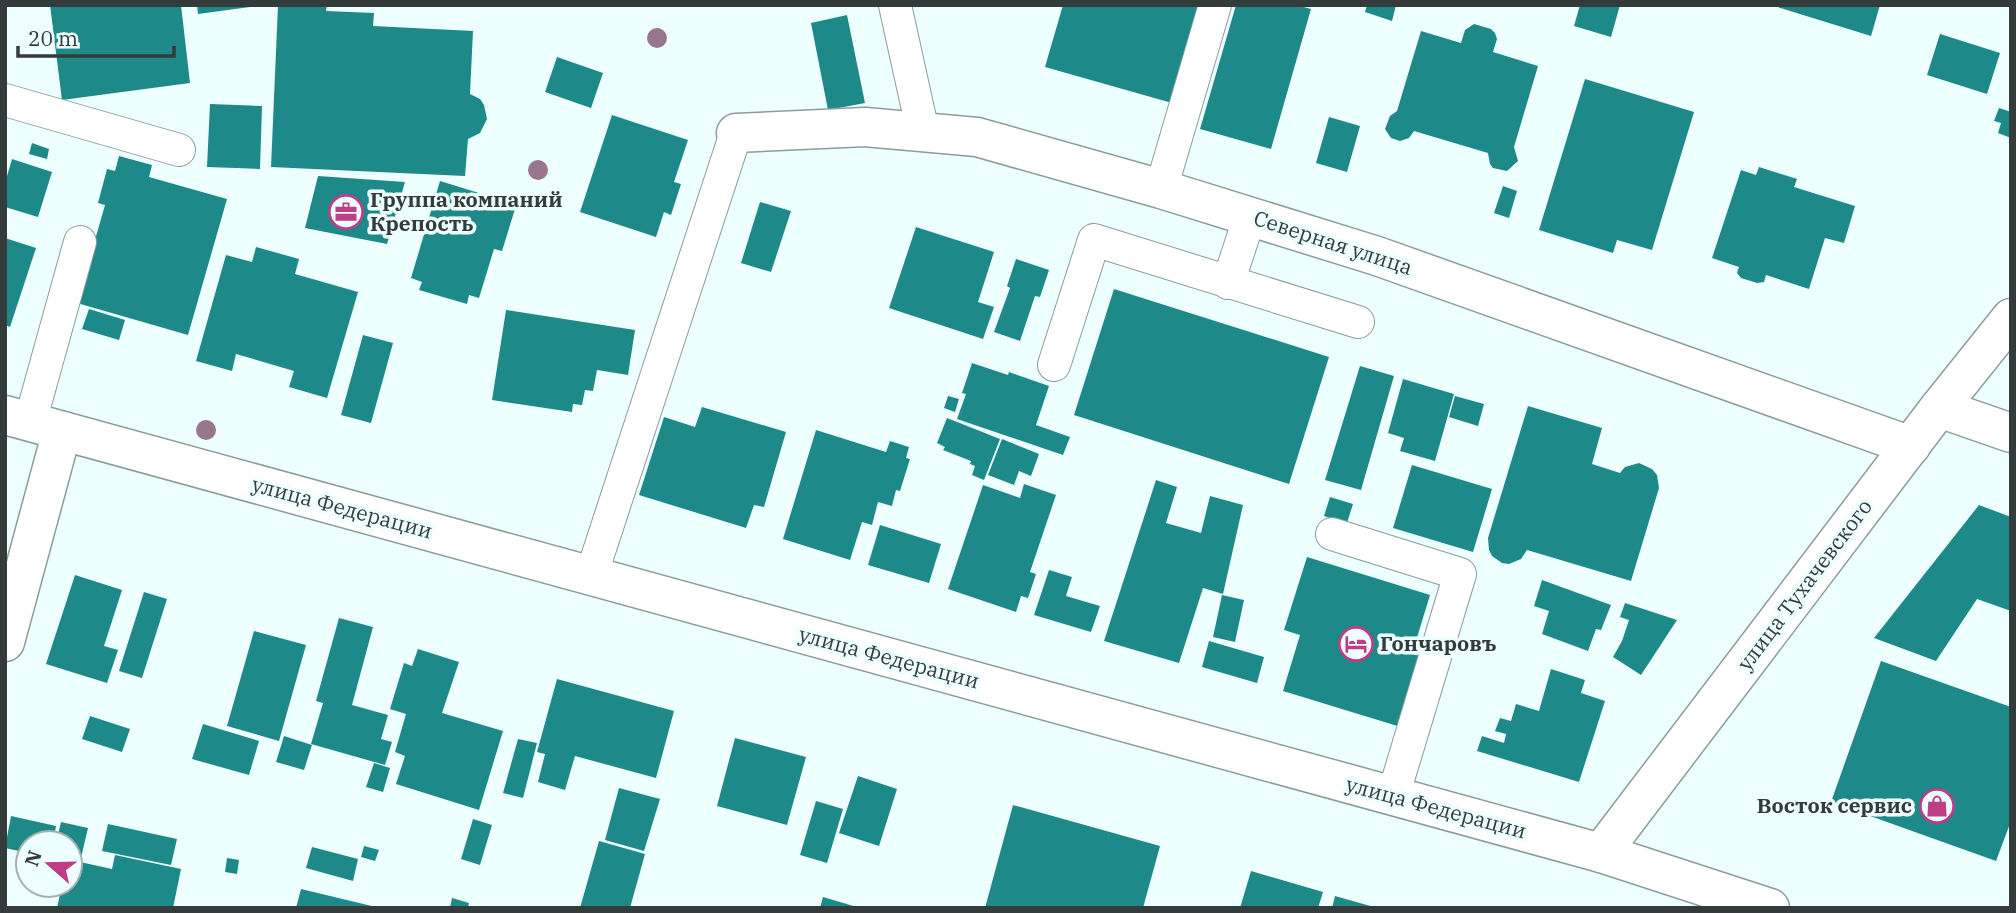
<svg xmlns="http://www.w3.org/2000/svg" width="2016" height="913" font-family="'IBM Plex Serif',serif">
<rect width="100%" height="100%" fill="#edfffe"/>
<path fill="#1d8988" d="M 50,5 L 181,5 L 190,83 L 62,100 Z
M 197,5 L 250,5 L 250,7 L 198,14 Z
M 278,5 L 327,5 L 326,11 L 374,13 L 373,26 L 473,31 L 470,94 L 480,99 L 484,105 L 487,119 L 480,133 L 468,139 L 465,176 L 271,167 Z
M 1063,5 L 1201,5 L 1172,103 L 1045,67 Z
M 1236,5 L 1296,5 L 1311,9 L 1271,149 L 1200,129 Z
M 1367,5 L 1396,5 L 1392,21 L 1365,12 Z
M 1580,5 L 1620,5 L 1611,37 L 1574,26 Z
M 1771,5 L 1880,5 L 1871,36 Z
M 847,15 L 865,103 L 828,110 L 811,23 Z
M 1474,24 L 1491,29 L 1495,33 L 1497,39 L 1493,52 L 1538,66 L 1514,147 L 1518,161 L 1507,171 L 1493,168 L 1490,164 L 1488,153 L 1414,131 L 1409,138 L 1400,141 L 1391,138 L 1385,129 L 1390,116 L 1397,111 L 1421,31 L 1461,43 L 1465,30 Z
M 1940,34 L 2000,53 L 1987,94 L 1927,75 Z
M 557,57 L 603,73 L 591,108 L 545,92 Z
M 1585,79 L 1694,112 L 1652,250 L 1617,240 L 1613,253 L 1539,230 Z
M 210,104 L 262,106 L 260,169 L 207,167 Z
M 1999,108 L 2011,112 L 2011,138 L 1998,133 L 2001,123 L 1994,121 Z
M 612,115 L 688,140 L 674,182 L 681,184 L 671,215 L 664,212 L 656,237 L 580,212 Z
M 1329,117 L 1360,126 L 1347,172 L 1316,163 Z
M 32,143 L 49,149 L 47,159 L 29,154 Z
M 119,156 L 152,165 L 149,177 L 227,199 L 188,335 L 77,303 L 105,205 L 98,203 L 107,169 L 115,171 Z
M 12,159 L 52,172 L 38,217 L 5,207 L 5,183 Z
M 1759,167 L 1797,179 L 1794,187 L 1855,206 L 1844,243 L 1825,238 L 1809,289 L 1766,275 L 1764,282 L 1757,283 L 1741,278 L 1737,273 L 1739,267 L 1712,258 L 1741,170 L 1756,175 Z
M 318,176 L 405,182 L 387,244 L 305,228 Z
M 440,181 L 508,202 L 507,206 L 515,209 L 502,251 L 494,249 L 479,298 L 469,295 L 467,304 L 419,290 L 422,282 L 411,278 Z
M 1503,186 L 1517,191 L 1509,218 L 1494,213 Z
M 760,202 L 791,211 L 771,272 L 741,263 Z
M 916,227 L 994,252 L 978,302 L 994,307 L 983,339 L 889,308 Z
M 5,238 L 36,248 L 10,327 L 5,325 Z
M 256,247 L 299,259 L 295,274 L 358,292 L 327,398 L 289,387 L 294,371 L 236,354 L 232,371 L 196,361 L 226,255 L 252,262 Z
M 1016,259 L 1049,270 L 1040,297 L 1035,296 L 1020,341 L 994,332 L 1010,288 L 1007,286 Z
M 1114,289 L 1329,357 L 1289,484 L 1074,415 Z
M 89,309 L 125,320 L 119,340 L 82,329 Z
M 506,310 L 635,330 L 628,375 L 597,370 L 593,391 L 585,390 L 582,405 L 573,404 L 572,412 L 492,400 Z
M 363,335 L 393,343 L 371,423 L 341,415 Z
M 972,363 L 1008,375 L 1009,372 L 1049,386 L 1036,425 L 1070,437 L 1063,455 L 957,419 L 966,394 L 962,393 Z
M 1360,366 L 1394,376 L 1361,490 L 1325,480 Z
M 1403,379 L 1454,394 L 1435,461 L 1400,451 L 1404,438 L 1388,433 Z
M 948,396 L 959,399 L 955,412 L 944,408 Z
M 1455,396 L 1484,404 L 1478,426 L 1449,417 Z
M 1528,406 L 1602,428 L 1592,464 L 1620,473 L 1625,467 L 1639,463 L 1652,469 L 1657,475 L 1659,488 L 1631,581 L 1527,550 L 1521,559 L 1509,564 L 1502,563 L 1492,556 L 1489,550 L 1488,538 Z
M 702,407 L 786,432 L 764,507 L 754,505 L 746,528 L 639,495 L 664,417 L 695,427 Z
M 947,418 L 1000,439 L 984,480 L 972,475 L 975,466 L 970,464 L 971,461 L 943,450 L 945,447 L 937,443 Z
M 816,430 L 886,452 L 890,441 L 909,447 L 906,458 L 910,459 L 900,491 L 896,490 L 892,506 L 878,502 L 872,525 L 862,522 L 850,560 L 783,539 Z
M 1002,439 L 1039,454 L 1031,476 L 1019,471 L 1014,485 L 988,475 Z
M 1412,465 L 1492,489 L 1473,552 L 1393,528 Z
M 1156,480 L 1177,487 L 1166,523 L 1201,533 L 1210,496 L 1243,505 L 1223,594 L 1203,588 L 1179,663 L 1104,641 Z
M 1024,484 L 1056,495 L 1030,572 L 1036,574 L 1028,598 L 1021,596 L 1016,612 L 948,589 L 983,485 L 1020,498 Z
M 1330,497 L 1353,504 L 1347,523 L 1324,516 Z
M 1979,505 L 2011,517 L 2011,611 L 1977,599 L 1936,661 L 1874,638 Z
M 880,525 L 941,544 L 929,583 L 868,565 Z
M 1307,557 L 1430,595 L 1412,654 L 1425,657 L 1404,728 L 1283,691 L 1300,635 L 1284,630 Z
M 1049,570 L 1072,577 L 1066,596 L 1100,606 L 1091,632 L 1034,615 Z
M 75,575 L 122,590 L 104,646 L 118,650 L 107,683 L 46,664 Z
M 1542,580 L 1611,605 L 1601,630 L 1596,629 L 1588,651 L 1542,634 L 1549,611 L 1534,606 Z
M 144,592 L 167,599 L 142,678 L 119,671 Z
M 1222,595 L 1244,600 L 1235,642 L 1213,637 Z
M 1625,603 L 1677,620 L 1641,675 L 1613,657 L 1622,641 L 1629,620 L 1620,617 Z
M 339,618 L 373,627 L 352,705 L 388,715 L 381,739 L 392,742 L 385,765 L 311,744 L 323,703 L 316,701 Z
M 254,631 L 306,645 L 279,741 L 227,726 Z
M 1209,641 L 1264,657 L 1257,683 L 1202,667 Z
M 418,649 L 459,662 L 442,713 L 503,731 L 479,810 L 396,784 L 405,756 L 395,752 L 406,714 L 390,709 L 404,663 L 412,666 Z
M 1881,661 L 2011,707 L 2011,821 L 1996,861 L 1831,802 Z
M 1551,669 L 1585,680 L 1581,693 L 1605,701 L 1579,782 L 1477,751 L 1482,736 L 1504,743 L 1506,734 L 1495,731 L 1500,718 L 1511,721 L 1516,704 L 1539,711 Z
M 557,679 L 674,711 L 656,778 L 575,756 L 565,790 L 538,782 L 545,754 L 537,752 Z
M 90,716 L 130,729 L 122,752 L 82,739 Z
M 203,724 L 259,741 L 249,775 L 192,759 Z
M 284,736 L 312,745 L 304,770 L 276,762 Z
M 735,738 L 806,757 L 787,825 L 717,806 Z
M 518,739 L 537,743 L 523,798 L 503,793 Z
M 374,763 L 390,768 L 383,792 L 366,787 Z
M 858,776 L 897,789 L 879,846 L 839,833 Z
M 619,788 L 660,799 L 644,851 L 605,840 Z
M 816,801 L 843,809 L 827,863 L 800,855 Z
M 1013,805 L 1160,846 L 1143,908 L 985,908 Z
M 11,816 L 56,826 L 53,843 L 28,843 L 28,853 L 5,848 Z
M 473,819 L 492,825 L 480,865 L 461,859 Z
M 61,822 L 88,828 L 80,862 L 112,869 L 115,855 L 181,869 L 173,908 L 57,908 L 62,885 L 70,885 L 70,843 L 56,843 Z
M 108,824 L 177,839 L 171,865 L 102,851 Z
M 599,841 L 645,854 L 630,908 L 580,908 Z
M 364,846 L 379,850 L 375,861 L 361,857 Z
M 312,847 L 358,859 L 353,881 L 306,868 Z
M 227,858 L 239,860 L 237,874 L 225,872 Z
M 1251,871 L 1323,892 L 1318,908 L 1240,908 Z
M 301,889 L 376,907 L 376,908 L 296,908 Z
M 1335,896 L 1374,907 L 1374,908 L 1332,908 Z
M 823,897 L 857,907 L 857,908 L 820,908 Z
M 452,898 L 469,903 L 468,908 L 450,908 Z"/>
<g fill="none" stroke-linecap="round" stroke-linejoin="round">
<g stroke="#8b9c9b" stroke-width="34">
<path id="service" d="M 895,5 L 923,132
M 5,100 L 179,150
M 1161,189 L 1215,5
M 1228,283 L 1250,216
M 1054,365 L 1094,240 L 1358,322
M 30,422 L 80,242
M 1332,534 L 1460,574 L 1393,796
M 591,576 L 736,133"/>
</g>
<g stroke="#8b9c9b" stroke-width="41">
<path id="minor" d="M 736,133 L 865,127 L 977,137 L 1161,189 L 1377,256 L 1911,446
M 1939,408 L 2011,433
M 5,642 L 62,431"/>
</g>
<g stroke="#8b9c9b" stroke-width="41">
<path id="tertiary" d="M 1601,853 L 1939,408 L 2011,318"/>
</g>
<g stroke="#8b9c9b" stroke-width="41">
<path id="secondary" d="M 5,415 L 1601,853 L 1770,908"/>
</g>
<use href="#service" stroke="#fff" stroke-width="32"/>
<use href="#minor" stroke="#fff" stroke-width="38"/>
<use href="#tertiary" stroke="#fff" stroke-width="38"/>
<use href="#secondary" stroke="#fff" stroke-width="38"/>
</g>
<g fill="#97768e">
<circle cx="657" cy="38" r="10"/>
<circle cx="538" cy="170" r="10"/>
<circle cx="206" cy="430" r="10"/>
</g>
<defs>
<g id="office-ring" transform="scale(1.75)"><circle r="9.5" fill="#edfffe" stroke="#bf3d85" stroke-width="1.5"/><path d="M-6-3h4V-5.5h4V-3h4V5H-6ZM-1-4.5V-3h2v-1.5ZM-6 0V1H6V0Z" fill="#bf3d85"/></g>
<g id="hotel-ring" transform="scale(1.75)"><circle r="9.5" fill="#edfffe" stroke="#bf3d85" stroke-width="1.5"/><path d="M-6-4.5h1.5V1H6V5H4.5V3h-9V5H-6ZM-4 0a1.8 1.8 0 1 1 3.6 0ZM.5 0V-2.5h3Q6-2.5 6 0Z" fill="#bf3d85"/></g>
<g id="shop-ring" transform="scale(1.75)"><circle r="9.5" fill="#edfffe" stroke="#bf3d85" stroke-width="1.5"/><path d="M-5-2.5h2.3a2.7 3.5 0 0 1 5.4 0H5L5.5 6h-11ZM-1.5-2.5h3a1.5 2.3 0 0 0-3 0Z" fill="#bf3d85"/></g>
</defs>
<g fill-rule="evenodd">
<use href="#office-ring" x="346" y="212"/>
<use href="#hotel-ring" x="1356" y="644"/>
<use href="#shop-ring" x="1937" y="806"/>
</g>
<g text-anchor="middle" stroke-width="7" stroke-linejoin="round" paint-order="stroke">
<g font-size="21" font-weight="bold" fill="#343b3b" stroke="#edfffe" text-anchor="start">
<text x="370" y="207">Группа компаний<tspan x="370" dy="24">Крепость</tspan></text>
<text x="1380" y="651">Гончаровъ</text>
<text x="1912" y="813" text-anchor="end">Восток сервис</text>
</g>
<g font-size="21" fill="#343b3b" stroke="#edfffe">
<text transform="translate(1333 243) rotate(18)" y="7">Северная улица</text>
<text transform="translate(342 508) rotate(15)" y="7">улица Федерации</text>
<text transform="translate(1805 585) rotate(-53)" y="7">улица Тухачевского</text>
<text transform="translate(889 658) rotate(15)" y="7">улица Федерации</text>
<text transform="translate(1436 808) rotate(15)" y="7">улица Федерации</text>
</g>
</g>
<rect width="2016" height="913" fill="none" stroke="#343b3b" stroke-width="14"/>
<g transform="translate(49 864) rotate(290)"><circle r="33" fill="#edfffe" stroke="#a3b1b0" stroke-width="2"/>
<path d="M0-5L12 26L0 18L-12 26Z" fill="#bf3d85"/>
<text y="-10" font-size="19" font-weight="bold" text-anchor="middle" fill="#343b3b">N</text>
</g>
<path d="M18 46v10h156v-10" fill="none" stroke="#343b3b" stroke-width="3.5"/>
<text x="28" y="46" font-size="21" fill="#343b3b" stroke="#edfffe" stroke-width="5" paint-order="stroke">20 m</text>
</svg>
